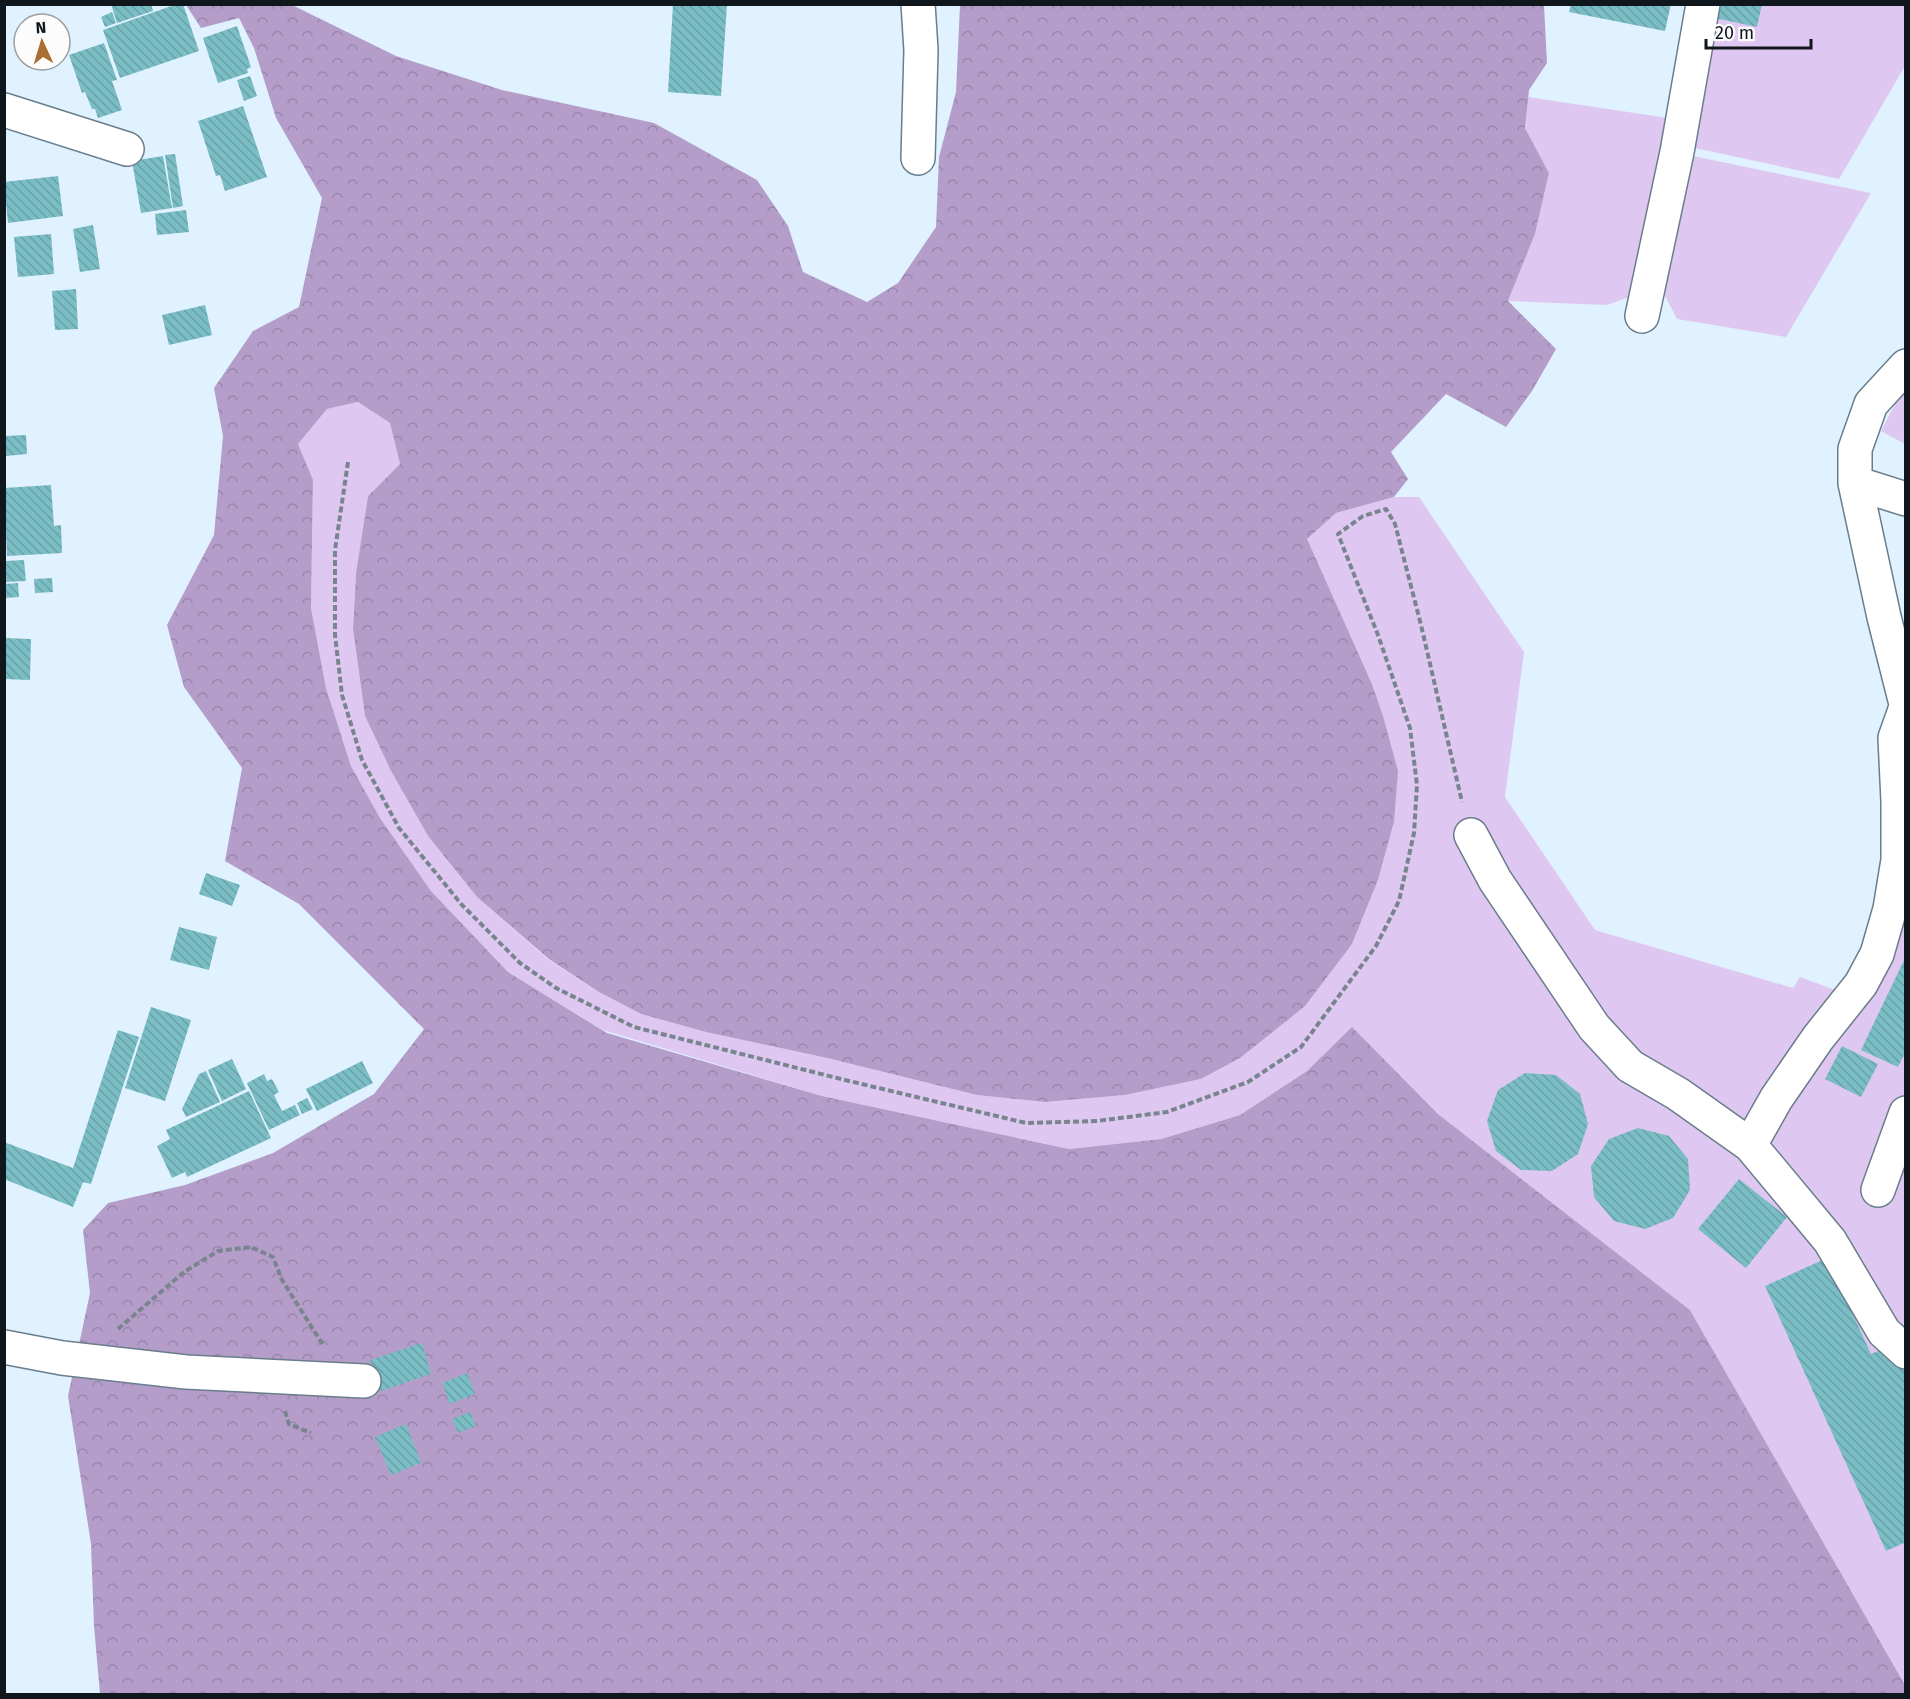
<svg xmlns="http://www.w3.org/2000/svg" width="1910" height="1699" font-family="'Fira Sans',sans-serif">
<defs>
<pattern id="forest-crowns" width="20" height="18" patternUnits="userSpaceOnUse" patternTransform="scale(1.5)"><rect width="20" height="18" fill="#b59dca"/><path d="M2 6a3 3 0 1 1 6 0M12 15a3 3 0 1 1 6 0" fill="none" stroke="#9a86ad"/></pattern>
<pattern id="building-back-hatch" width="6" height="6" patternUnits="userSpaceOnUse" patternTransform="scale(1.5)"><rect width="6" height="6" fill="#7abdc4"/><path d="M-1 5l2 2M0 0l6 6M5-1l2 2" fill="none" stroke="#68a2a8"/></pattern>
</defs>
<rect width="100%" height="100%" fill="#e0f2ff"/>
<path fill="#dec8f1" d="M 1714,5 L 1905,5 L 1905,66 L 1839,179 L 1690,147 Z
M 1528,97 L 1668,118 L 1632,296 L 1607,305 L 1508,301 L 1535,234 L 1549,173 L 1525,128 Z
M 1688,155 L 1871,193 L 1786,337 L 1677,319 L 1662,290 Z
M 1905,385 L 1905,444 L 1881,431 Z
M 358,402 L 390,423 L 400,464 L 368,496 L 356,573 L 353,629 L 365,716 L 391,771 L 428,836 L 477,897 L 550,961 L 599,992 L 641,1014 L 706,1032 L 827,1058 L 977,1095 L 1045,1102 L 1125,1095 L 1201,1079 L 1240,1058 L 1352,944 L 1378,880 L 1394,822 L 1383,716 L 1372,684 L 1306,539 L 1336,513 L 1394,497 L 1419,497 L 1524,652 L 1505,797 L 1595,930 L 1793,988 L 1800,977 L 1838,991 L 1756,1097 L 1778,1112 L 1877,969 L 1905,847 L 1905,1685 L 1690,1310 L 1438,1114 L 1352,1028 L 1307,1071 L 1240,1115 L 1161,1139 L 1069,1149 L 822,1096 L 603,1030 L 508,972 L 431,891 L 380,818 L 351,766 L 326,688 L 311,608 L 313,481 L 298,444 L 327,409 Z"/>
<path fill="url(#forest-crowns)" d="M 186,5 L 292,5 L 396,56 L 502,90 L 654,123 L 757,180 L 788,226 L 803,272 L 867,302 L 898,283 L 936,227 L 939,157 L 956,92 L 960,5 L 1544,5 L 1547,63 L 1529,90 L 1525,128 L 1549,173 L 1535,234 L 1508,301 L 1556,349 L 1532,391 L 1506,427 L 1446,394 L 1391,452 L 1408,479 L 1394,497 L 1336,513 L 1307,539 L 1372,684 L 1383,716 L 1398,771 L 1394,822 L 1378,880 L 1352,944 L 1305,1006 L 1240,1058 L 1201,1079 L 1125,1095 L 1045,1102 L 977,1095 L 827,1058 L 706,1032 L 641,1014 L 599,992 L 550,960 L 477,897 L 428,836 L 391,771 L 365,716 L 353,629 L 356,573 L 368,496 L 400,464 L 390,423 L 358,402 L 327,409 L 298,444 L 313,480 L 311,608 L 326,688 L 351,766 L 380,818 L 431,891 L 508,972 L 607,1033 L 822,1096 L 1069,1149 L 1161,1139 L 1240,1115 L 1307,1071 L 1352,1027 L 1438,1114 L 1690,1310 L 1905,1685 L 1905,1694 L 100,1694 L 94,1626 L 91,1544 L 68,1396 L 90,1293 L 83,1230 L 108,1203 L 185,1185 L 273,1153 L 374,1094 L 424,1029 L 299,904 L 225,861 L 242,768 L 184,687 L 167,625 L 214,535 L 223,436 L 214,388 L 253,331 L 299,307 L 322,198 L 276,118 L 254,48 L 239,18 L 201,28 Z"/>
<path fill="url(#building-back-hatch)" d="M 111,4 L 151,4 L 153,11 L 117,23 Z
M 177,4 L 183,4 L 199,51 L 120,78 L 103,30 Z
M 673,4 L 727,4 L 721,96 L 668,92 Z
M 1571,4 L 1671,4 L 1665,31 L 1569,12 Z
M 1718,4 L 1762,4 L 1757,27 L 1715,18 Z
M 112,12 L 116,23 L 105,27 L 101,17 Z
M 237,26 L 251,67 L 247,69 L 248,73 L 218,83 L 203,38 Z
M 104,43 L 117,80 L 112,81 L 122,110 L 98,118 L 95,109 L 92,109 L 85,92 L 82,93 L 69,55 Z
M 250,76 L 257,96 L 244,101 L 237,80 Z
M 243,106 L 267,177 L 225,191 L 220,175 L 216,176 L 198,121 Z
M 175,154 L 183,206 L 173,208 L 165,155 Z
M 163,156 L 172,208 L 141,213 L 132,161 Z
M 58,176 L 63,216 L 8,223 L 4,182 Z
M 186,210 L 189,232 L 157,235 L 155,214 Z
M 93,225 L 100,269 L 80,272 L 73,229 Z
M 51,234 L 54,274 L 18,277 L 14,237 Z
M 76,289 L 78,329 L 55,330 L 52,291 Z
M 205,305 L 212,335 L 169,345 L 162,315 Z
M 26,435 L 27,454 L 6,456 L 5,436 Z
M 51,485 L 54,526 L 61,525 L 62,553 L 7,556 L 4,488 Z
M 24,560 L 26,581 L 5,582 L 5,561 Z
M 52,578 L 53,592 L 35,593 L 34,579 Z
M 18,583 L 19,597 L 4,598 L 4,584 Z
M 4,638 L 31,639 L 30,680 L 4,679 Z
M 206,873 L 240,885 L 232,906 L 199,894 Z
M 179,927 L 217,937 L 209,970 L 170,960 Z
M 1906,956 L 1906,1051 L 1898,1067 L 1861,1050 Z
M 151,1007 L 191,1020 L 165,1101 L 125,1088 Z
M 118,1030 L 139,1037 L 91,1184 L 83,1182 L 73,1207 L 4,1179 L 4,1142 L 73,1168 Z
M 1842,1046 L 1878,1064 L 1861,1097 L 1825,1079 Z
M 232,1059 L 246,1089 L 222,1101 L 208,1070 Z
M 362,1061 L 373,1083 L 317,1111 L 306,1089 Z
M 206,1071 L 220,1102 L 186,1117 L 182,1109 L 199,1074 Z
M 1525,1073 L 1556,1075 L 1580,1094 L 1588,1124 L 1578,1154 L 1552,1171 L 1521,1170 L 1496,1151 L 1487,1121 L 1498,1090 Z
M 264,1074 L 267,1081 L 272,1079 L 279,1092 L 274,1095 L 282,1111 L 295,1105 L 300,1115 L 269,1130 L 247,1083 Z
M 249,1091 L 271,1138 L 187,1177 L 185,1172 L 172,1178 L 157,1146 L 170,1139 L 166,1130 Z
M 307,1098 L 313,1109 L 302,1114 L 297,1103 Z
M 1638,1128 L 1669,1136 L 1688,1159 L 1690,1190 L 1673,1218 L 1645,1229 L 1614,1221 L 1594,1197 L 1591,1166 L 1609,1139 Z
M 1739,1179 L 1787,1217 L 1746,1268 L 1698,1229 Z
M 1827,1258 L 1871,1354 L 1892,1345 L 1906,1358 L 1906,1542 L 1886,1551 L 1765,1286 Z
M 422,1343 L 431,1374 L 381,1391 L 370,1360 Z
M 467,1373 L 475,1394 L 450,1404 L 442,1383 Z
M 470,1412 L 476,1426 L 458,1433 L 452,1419 Z
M 406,1424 L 421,1463 L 391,1475 L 375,1437 Z"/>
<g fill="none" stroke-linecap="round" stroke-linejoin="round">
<g stroke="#697d8b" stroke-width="36">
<path id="minor" d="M 918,4 L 921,50 L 918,158
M 4,110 L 127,149
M 1642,316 L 1677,152 L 1703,4
M 1906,366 L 1871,404 L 1855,449 L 1855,483 L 1884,617 L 1906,704
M 1855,483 L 1906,499
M 1471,835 L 1495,880 L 1594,1027 L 1630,1066 L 1678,1094 L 1750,1145 L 1830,1241 L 1884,1332 L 1906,1352
M 1750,1145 L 1776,1099 L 1818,1038 L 1861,984 L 1877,954 L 1890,909 L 1898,860 L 1898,801 L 1895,738 L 1906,707
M 1878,1190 L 1906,1113
M 4,1347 L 62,1358 L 186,1372 L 364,1381"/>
</g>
<path stroke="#78858e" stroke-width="4" stroke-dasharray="6 3" stroke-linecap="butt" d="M 348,462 L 335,550 L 335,635 L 342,695 L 362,760 L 399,828 L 462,905 L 520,963 L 556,988 L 634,1027 L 849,1081 L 1026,1123 L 1097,1121 L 1167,1112 L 1248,1082 L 1301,1047 L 1376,946 L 1399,901 L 1414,833 L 1417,785 L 1410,728 L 1378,635 L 1338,534 L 1363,516 L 1386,509 L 1395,524 L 1421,625 L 1462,802
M 118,1329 L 184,1272 L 218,1251 L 251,1247 L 273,1257 L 282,1280 L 323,1345
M 285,1411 L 289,1424 L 311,1433"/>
<use href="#minor" stroke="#fff" stroke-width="33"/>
</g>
<rect width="1910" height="1699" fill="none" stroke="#0f161c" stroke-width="12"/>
<g transform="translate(42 42) rotate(356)"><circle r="28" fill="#fcfcfc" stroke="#9da0a2" stroke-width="1.5"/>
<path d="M0-4.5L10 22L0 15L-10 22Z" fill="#aa6f30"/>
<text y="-9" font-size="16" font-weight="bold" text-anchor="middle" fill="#0f161c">N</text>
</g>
<path d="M1706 39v9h105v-9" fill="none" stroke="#0f161c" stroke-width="3"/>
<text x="1715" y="39" font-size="18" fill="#0f161c" stroke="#fcfcfc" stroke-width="4.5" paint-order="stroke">20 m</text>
</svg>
